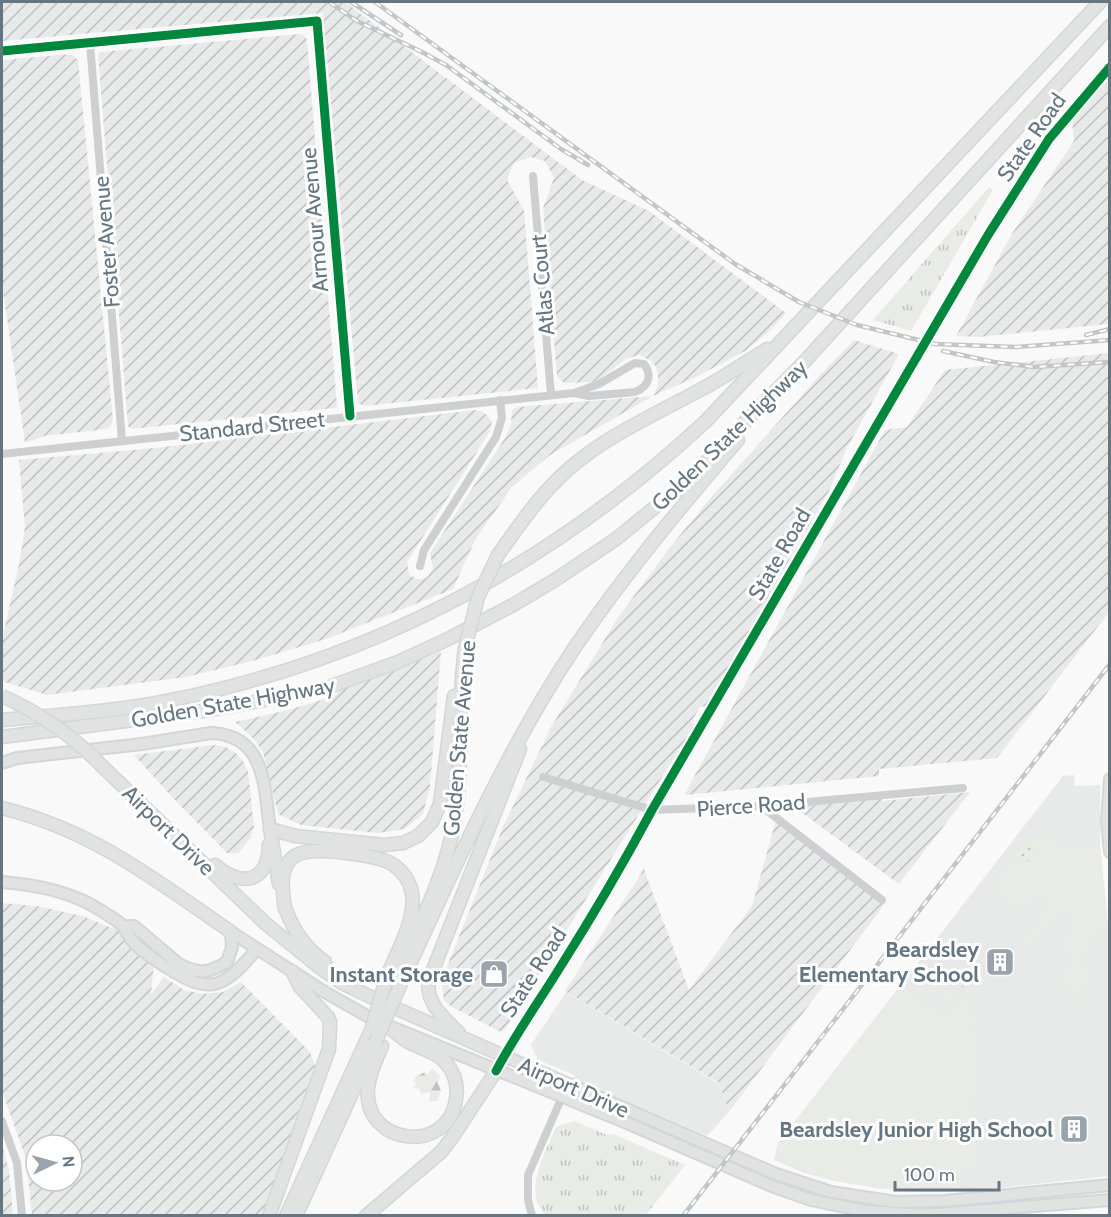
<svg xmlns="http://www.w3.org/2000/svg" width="1111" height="1217" font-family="Cabin,sans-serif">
<defs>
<pattern id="industrial-furrows" width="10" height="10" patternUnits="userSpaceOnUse" patternTransform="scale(1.5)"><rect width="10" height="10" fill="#e8e9e9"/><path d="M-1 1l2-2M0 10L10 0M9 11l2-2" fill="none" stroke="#c0c1c2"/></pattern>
<pattern id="grass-tufts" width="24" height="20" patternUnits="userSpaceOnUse" patternTransform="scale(1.5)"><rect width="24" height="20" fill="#e8ebe6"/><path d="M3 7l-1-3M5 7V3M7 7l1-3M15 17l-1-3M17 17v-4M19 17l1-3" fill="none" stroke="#c0c3c0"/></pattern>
<pattern id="forest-firs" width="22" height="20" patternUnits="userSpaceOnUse" patternTransform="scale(1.5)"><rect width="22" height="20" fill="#e8ebe6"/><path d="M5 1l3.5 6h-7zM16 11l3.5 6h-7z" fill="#c0c3c0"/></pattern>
<pattern id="park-dots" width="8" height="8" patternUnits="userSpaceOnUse" patternTransform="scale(1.5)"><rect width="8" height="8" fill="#e8ebe6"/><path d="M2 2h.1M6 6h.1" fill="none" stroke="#c0c3c0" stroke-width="1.8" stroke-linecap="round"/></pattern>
</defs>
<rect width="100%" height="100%" fill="#f9f9f9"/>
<path fill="#e8e9e9" d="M 1074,775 L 1075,786 L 1100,785 L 1100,845 L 1110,945 L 1109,1176 L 965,1192 L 916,1192 L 876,1188 L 835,1181 L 804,1173 L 774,1160 L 778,1143 L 1063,776 Z
M 566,992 L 719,1084 L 729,1112 L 707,1136 L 573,1079 L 574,1075 L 538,1060 L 531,1045 Z"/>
<path fill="url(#industrial-furrows)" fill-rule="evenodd" d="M 2,2 L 345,2 L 582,180 L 649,211 L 786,313 L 771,330 L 745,351 L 698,376 L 653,396 L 550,455 L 512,487 L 475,540 L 453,589 L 326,639 L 256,660 L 186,677 L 47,695 L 2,681 L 2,640 L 19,564 L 25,527 L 19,460 L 155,448 L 476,410 L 483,412 L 488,416 L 492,422 L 489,433 L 407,562 L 409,574 L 416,579 L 422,579 L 427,577 L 433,569 L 430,553 L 507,435 L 511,425 L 512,410 L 517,407 L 653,396 L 658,385 L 658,376 L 656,367 L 650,360 L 638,355 L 626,359 L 598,380 L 593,382 L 566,383 L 561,381 L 557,376 L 543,208 L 554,178 L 545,161 L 531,157 L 514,163 L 507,180 L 524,210 L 538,388 L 364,406 L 358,403 L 323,13 L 2,41 Z
M 300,34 L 304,35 L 307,40 L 337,406 L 335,408 L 131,429 L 128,426 L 98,54 L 100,52 Z
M 71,54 L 78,60 L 113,420 L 111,426 L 107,429 L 44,436 L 25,443 L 4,298 L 2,289 L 2,60 Z
M 1109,75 L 1109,324 L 978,337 L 956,336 L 1013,232 L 1074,141 L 1072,120 Z
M 854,340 L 899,354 L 848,446 L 829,491 L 706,706 L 700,707 L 693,719 L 694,726 L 505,1029 L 501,1032 L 452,1007 L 444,1000 L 442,987 L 448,964 L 503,827 L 551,727 L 619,616 L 671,546 L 714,494 L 821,374 Z
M 1109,353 L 1109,612 L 997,758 L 879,769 L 879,776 L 684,795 L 885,430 L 907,427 L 945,370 Z
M 441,651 L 430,786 L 423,814 L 405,829 L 378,833 L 301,825 L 278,814 L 263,752 L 254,739 L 235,722 L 288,710 L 335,696 L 341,688 L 392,672 Z
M 213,745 L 226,747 L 236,753 L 243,761 L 248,772 L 254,826 L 251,837 L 239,853 L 227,853 L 173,798 L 134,755 Z
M 970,792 L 899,884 L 790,804 L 881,795 L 882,801 Z
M 776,820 L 886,902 L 729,1112 L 719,1083 L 565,991 L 641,874 L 643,867 L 689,990 L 752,906 Z
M 2,903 L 37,906 L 82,916 L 125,933 L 146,943 L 144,959 L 154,963 L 151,994 L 164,977 L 184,990 L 203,994 L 223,992 L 241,982 L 310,1052 L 318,1074 L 270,1215 L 32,1215 L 26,1159 L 2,1091 ZM 36,1145 L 72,1145 L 72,1181 L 36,1181 Z
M 2,1144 L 9,1170 L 13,1215 L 2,1215 Z"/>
<path fill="url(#grass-tufts)" d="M 989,187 L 993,190 L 911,331 L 873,320 Z
M 574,1121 L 607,1135 L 613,1134 L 685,1165 L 646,1215 L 546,1215 C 521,1193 546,1152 556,1127 Z"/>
<path fill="url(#forest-firs)" d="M 431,1069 L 434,1070 L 440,1077 L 438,1083 L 441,1091 L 437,1101 L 429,1101 L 430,1092 L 421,1094 L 419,1088 L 414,1089 L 413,1086 L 417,1084 L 414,1082 L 415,1077 L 425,1072 L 428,1075 Z"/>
<path fill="url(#park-dots)" d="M 1026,841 L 1038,850 L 1027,864 L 1015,854 Z
M 958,963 L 972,974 L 962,988 L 947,977 L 956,970 Z"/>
<path fill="#e8ebe6" d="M 1048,836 L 1066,849 L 1100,845 L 1108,928 C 1086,936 1096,945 1085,956 L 1088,1006 L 1056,981 L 1072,956 L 1059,945 L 1073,923 L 1060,912 L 1046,931 L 1035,923 L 1049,903 L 1036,895 L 1023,912 L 995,890 L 997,880 L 1015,854 L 1027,863 L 1038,850 L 1026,841 Z
M 1034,924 L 1045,932 L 1031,951 L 1020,942 Z
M 938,978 L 960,994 L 950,1006 L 929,991 Z
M 901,985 L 944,1017 L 962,993 L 972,998 L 982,1099 L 970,1100 L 972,1124 L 975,1124 L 979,1171 L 963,1173 L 963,1178 L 956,1179 L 957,1189 C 897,1193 834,1185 780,1160 L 776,1152 L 778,1143 Z"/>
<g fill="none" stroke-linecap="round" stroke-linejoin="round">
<g stroke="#d5d6d7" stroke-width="14">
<path id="major" d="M 2,763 L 17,758 L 142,744 L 211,733 C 266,735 264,787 270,829
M 1110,779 L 1107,822 L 1110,852
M 2,882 C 38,885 74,892 105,913 C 111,917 119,921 124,927 C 126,930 128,935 131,939 C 139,950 154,959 166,967 C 212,997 224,987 257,949
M 123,926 L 134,926 L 179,964 C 199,975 209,973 227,962 L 232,947 L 231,932
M 231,932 L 323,991 L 374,1020 L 627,1123 L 774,1187 L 811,1200 L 865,1211 L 924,1215 L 1110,1200
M 504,1056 L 776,1174 L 831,1192 L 896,1202 L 945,1201 L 1110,1185"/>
</g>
<g stroke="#d5d6d6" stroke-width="15">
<path id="highway" d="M 498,555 C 518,527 536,500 561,476 C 601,438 652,416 700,390 C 723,378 745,363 767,349
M 2,720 C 51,715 102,713 151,704 C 364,665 548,568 706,421 L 1100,2
M 2,737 L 211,710 L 323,689 L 398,662 L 448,639 L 513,605 L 555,580 L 616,539 L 686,482 L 805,361 L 1110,26
M 102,766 L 266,924 L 319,967 L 340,982 L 377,1000 L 504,1056
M 2,808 C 92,830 156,880 231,932
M 270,829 L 295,836 L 384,845 L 403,843 L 418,836 L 432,822 L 440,804 L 454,696
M 270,829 L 279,884
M 215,865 C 241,887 268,884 269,845
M 284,904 C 291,927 305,948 325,962
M 285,909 C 283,893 279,873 290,860 C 294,856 300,853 306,852 C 323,849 378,855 392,864 C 402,870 410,881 412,893 C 416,920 397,952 387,976
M 391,985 C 416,931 446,877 455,818 C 464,762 457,704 465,648
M 399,988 C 452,873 503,756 573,650 C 623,576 680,508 738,440
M 459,1033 C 444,1018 425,1003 429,980 L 520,749
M 382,1046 C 376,1060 369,1074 368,1089 C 363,1146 449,1155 456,1099 C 458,1087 455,1074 447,1064 C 437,1052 421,1049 408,1042 C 400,1037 393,1030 386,1025
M 269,1216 L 329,1049 L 330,1022 L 328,1017 L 300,987 L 292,971
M 286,1216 L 372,1028
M 296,1216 L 375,1043
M 366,1216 L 441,1152 L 452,1138 L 496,1071"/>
</g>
<path stroke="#cecfd0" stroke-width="8" d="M 90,43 L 122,441
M 2,51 L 317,21 L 350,416
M 533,176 L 551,395
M 635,363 L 644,364 C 653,376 648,387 635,392 L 589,396 L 574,393 L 599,384 Z
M 2,454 L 574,393
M 420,566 L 424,550 L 496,437 L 502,418 L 500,400
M 543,777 L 652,810 L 761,806 L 963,788
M 761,806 L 882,900
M 496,1071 C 515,1035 538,1003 559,969 C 592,917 623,864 652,810 L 988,235 L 1049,139 L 1110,67
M 2,1121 L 17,1163 L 22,1216
M 532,1216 L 528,1200 L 528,1175 L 562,1097"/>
<use href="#major" stroke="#e1e2e2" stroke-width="10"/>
<use href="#highway" stroke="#e1e2e2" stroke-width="12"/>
<g stroke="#c3c5c6" stroke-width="4.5">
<path id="rail" d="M 329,2 L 357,21 L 420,51 L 446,65 L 561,149 L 588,165
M 351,2 L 401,35
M 375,2 L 735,264 L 799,302 L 857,325 L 935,344 L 1015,347 L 1110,340
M 1086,335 L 1110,329
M 943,351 L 994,362 L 1034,367 L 1110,362
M 683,1216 L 1110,664"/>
</g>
<use href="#rail" stroke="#fff" stroke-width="2" stroke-dasharray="7" stroke-linecap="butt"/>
<g stroke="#d5d6d6" stroke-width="15" stroke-linecap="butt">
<path id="highway-bridge" d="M 465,648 L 478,597 L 498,555
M 2,696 C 40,713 73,736 102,766
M 372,1028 L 385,982
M 375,1043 L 399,988"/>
</g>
<use href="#highway-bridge" stroke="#e1e2e2" stroke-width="12"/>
<g stroke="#fff" stroke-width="13">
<path id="cycleway" d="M 2,51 L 317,21 L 350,416
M 496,1071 C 515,1035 538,1003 559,969 C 592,917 623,864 652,810 L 988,235 L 1049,139 L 1110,67"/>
</g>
<use href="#cycleway" stroke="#00873e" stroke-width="9"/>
</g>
<defs>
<g id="building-square" transform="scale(1.5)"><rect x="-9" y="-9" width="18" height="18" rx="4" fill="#99a4ac" stroke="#fff"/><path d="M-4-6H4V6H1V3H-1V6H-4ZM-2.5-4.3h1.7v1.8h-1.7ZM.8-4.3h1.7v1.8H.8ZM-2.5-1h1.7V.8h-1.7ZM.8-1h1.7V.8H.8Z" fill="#fff"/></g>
<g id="shop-square" transform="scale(1.5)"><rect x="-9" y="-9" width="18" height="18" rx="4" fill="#99a4ac" stroke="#fff"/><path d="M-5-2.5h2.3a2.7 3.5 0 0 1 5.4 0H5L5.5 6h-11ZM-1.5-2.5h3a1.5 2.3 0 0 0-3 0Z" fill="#fff"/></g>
</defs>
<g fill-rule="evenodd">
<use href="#building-square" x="1000" y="962"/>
<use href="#shop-square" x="494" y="974"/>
<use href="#building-square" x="1074" y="1129"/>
</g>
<g text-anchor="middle" stroke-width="6" stroke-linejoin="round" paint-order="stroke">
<g font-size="22" fill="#657683" stroke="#fff">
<text transform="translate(1031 137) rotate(-55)" y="8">State Road</text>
<text transform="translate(314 220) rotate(-95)" y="8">Armour Avenue</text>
<text transform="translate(106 242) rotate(-95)" y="8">Foster Avenue</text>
<text transform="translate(542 285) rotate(-95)" y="8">Atlas Court</text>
<text transform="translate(252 426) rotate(-6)" y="8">Standard Street</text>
<text transform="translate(729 435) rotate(-44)" y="8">Golden State Highway</text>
<text transform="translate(779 554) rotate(-60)" y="8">State Road</text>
<text transform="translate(233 702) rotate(-10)" y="8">Golden State Highway</text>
<text transform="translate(459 738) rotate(-85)" y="8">Golden State Avenue</text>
<text transform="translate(751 805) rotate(-4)" y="8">Pierce Road</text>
<text transform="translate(169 830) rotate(44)" y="8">Airport Drive</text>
<text transform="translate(533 972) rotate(-57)" y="8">State Road</text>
<text transform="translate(574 1087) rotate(24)" y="8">Airport Drive</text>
</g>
<g font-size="22" font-weight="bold" fill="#657683" stroke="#fff" text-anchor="end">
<text x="979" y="957">Beardsley<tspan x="979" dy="25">Elementary School</tspan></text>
<text x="473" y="982">Instant Storage</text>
<text x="1053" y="1137">Beardsley Junior High School</text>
</g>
</g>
<rect width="1111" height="1217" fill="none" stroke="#657683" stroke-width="6"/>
<g transform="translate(54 1163) rotate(85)"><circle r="28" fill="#ffffff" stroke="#c1c8cd" stroke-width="1.5"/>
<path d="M0-4.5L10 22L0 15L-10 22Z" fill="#99a4ac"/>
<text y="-9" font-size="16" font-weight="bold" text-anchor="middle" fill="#657683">N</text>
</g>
<path d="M895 1181v9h104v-9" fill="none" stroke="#657683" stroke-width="3"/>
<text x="904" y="1181" font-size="18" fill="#657683" stroke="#ffffff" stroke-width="4.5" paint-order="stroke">100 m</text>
</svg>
